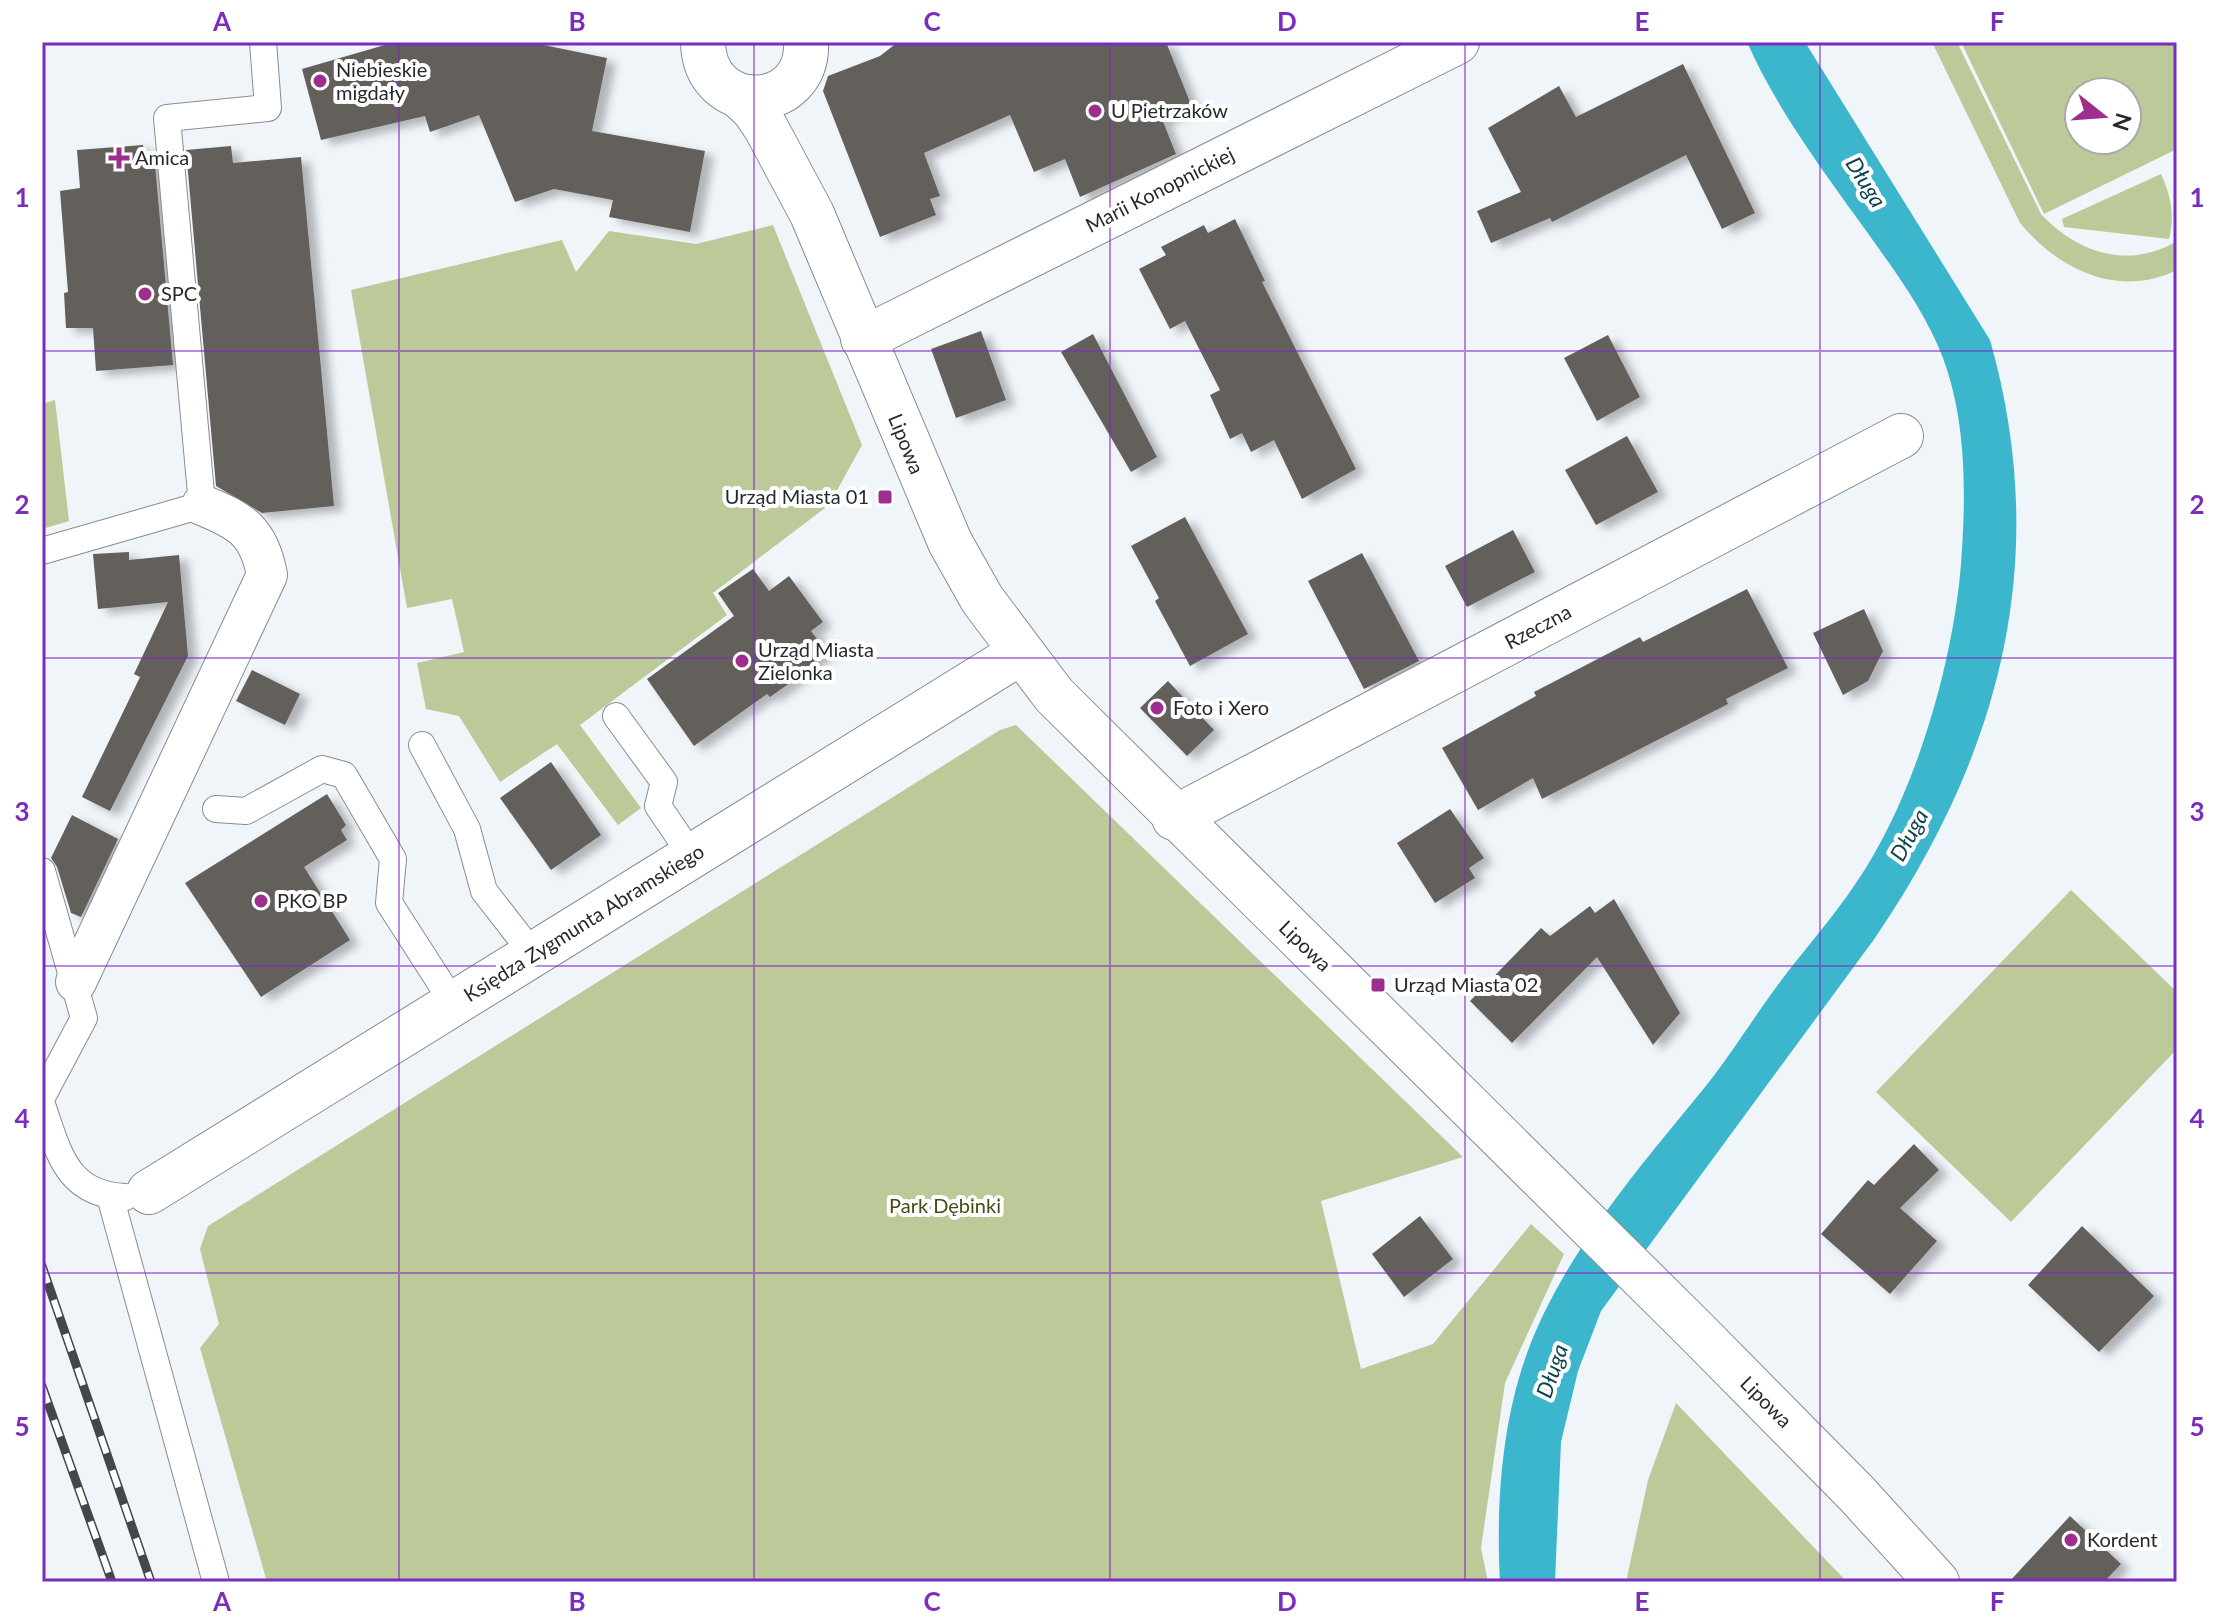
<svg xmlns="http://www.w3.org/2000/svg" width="2219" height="1624" font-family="Lato,sans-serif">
<defs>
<filter id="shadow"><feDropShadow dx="9" dy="5" stdDeviation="4" flood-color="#0004"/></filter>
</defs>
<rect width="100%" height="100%" fill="#f0f5fa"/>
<path fill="#bcc998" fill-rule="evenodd" d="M 1932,42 L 1957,42 L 2041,214 C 2077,253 2129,270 2177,241 L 2177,270 C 2118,299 2058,269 2020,223 Z
M 1961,42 L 2175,42 L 2177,149 L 2044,214 ZM 2127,92 L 2127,140 L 2079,140 L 2079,92 Z
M 2161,174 C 2171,196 2175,215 2169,239 L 2064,227 L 2062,219 Z
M 773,225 L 862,445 L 829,505 L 713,593 L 727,615 L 580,725 L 641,808 L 618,825 L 557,744 L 500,782 L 459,716 L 426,709 L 417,663 L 464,652 L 452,599 L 407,608 L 351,290 L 562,240 L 576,272 L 609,231 L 696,244 Z
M 55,400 L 69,521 L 42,529 L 42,404 Z
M 1016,725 L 1463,1157 L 1321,1201 L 1361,1369 L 1433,1344 L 1531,1224 L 1564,1254 L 1505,1383 L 1481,1548 L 1488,1582 L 267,1582 L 200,1348 L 219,1324 L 200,1249 L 208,1226 L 1000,730 Z
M 2071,890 L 2177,992 L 2177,1049 L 2011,1222 L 1876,1092 Z
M 1676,1403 L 1847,1582 L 1626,1582 L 1648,1480 Z"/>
<path fill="#3cb6cc" d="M 1747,42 L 1805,42 L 1990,340 C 2052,558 2001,753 1875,938 L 1601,1311 L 1578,1371 L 1561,1442 L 1555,1582 L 1500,1582 C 1496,1510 1501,1428 1525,1359 C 1558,1262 1637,1170 1701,1092 C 1729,1058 1751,1021 1777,986 C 1803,951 1832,919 1856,883 C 1914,799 1953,665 1961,564 C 1966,496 1967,423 1943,358 C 1925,311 1896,273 1867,232 C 1824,172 1777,110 1747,42 Z"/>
<path fill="#64605c" filter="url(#shadow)" d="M 395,42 L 529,42 L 607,58 L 592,131 L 705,151 L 690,232 L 609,217 L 613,200 L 554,189 L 515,202 L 479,115 L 430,132 L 425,116 L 321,140 L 302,69 Z
M 898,42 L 1166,42 L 1192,107 L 1162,119 L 1176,154 L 1080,197 L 1065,159 L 1034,172 L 1010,115 L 924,153 L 940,196 L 930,199 L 936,215 L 880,237 L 823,91 L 828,76 L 880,56 Z
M 1683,64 L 1755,213 L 1722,229 L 1686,155 L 1552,222 L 1550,218 L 1491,243 L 1477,211 L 1521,192 L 1488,128 L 1559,86 L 1576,117 Z
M 143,145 L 144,154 L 154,153 L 173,365 L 96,371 L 93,328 L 66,328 L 64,293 L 68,292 L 60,191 L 80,188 L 77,150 Z
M 231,146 L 233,163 L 301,157 L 334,506 L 262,513 L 216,486 L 186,150 Z
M 1235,219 L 1265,281 L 1262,282 L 1356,469 L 1302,499 L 1274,440 L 1251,452 L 1242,433 L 1230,439 L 1210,395 L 1220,390 L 1185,321 L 1170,329 L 1139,269 L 1166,255 L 1161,247 L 1204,225 L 1208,233 Z
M 981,331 L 1006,400 L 956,418 L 931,349 Z
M 1093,334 L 1157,457 L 1131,472 L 1061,352 Z
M 1608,335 L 1640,397 L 1597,421 L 1564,358 Z
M 1627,436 L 1658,492 L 1596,525 L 1565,470 Z
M 1185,517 L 1248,634 L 1190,666 L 1155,601 L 1159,598 L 1131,546 Z
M 1513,530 L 1535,572 L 1467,607 L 1445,566 Z
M 129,552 L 129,560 L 179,555 L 188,656 L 110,811 L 82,797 L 140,677 L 134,674 L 168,602 L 98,609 L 93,554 Z
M 1362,553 L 1419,661 L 1364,689 L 1308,581 Z
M 753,569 L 769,591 L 789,576 L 823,622 L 811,631 L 826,651 L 787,685 L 770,697 L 767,694 L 694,746 L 647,679 L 734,616 L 718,593 Z
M 1747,589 L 1788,668 L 1726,699 L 1728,704 L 1542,799 L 1533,778 L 1478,810 L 1442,748 L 1536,696 L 1534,692 L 1640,637 L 1643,642 Z
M 1864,609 L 1883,651 L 1868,681 L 1843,695 L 1813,633 Z
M 252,670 L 300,694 L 285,725 L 236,701 Z
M 1168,681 L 1214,730 L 1187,756 L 1140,708 Z
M 551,762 L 601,835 L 551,870 L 500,798 Z
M 327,794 L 346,825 L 341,830 L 347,840 L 304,867 L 350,940 L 261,997 L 185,883 Z
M 1450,809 L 1484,858 L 1469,868 L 1475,878 L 1435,903 L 1397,843 Z
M 72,815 L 118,839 L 81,917 L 71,913 L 57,867 L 51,858 Z
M 1614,899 L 1680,1013 L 1653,1045 L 1597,957 L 1512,1043 L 1470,1001 L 1541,928 L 1550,936 L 1590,906 L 1595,913 Z
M 1914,1144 L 1939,1170 L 1900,1208 L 1937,1241 L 1890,1294 L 1821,1234 L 1868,1180 L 1874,1185 Z
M 1420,1216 L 1453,1259 L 1404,1297 L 1372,1254 Z
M 2082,1226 L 2154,1296 L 2099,1352 L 2028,1285 Z
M 2070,1516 L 2121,1564 L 2104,1582 L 2009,1582 Z"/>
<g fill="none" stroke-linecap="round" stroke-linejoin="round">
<g stroke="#888c90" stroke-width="28">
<path id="service" d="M 42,551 L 202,505 L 167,118 L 268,108 L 263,42
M 616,716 L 664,782 L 658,806 L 692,856
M 422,745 L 467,829 L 484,891 L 533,954
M 216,809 L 246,811 L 322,769 L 344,775 L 393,859 L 389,903 L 454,1004
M 42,871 L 84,1018 L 42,1097
M 42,1105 C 59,1153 66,1194 125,1197
M 110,1196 L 216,1582"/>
</g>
<g stroke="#888c90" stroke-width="42">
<path id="pedestrian" d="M 76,982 L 267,575 C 259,532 242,521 202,505"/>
</g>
<g stroke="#888c90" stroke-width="46">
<path id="minor" d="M 863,339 L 1457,42
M 1174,818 L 1901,436
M 149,1192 L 1020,653"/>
</g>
<g stroke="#888c90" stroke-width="46">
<path id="tertiary" d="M 703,42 C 704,118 810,114 806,42
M 739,96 L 754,110 L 766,128 L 812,214 L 950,542 L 982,599 L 1054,695 L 1695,1330 L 1857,1494 L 1937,1582"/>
</g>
<use href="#service" stroke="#fff" stroke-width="26"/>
<use href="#pedestrian" stroke="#fff" stroke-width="40"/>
<use href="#minor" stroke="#fff" stroke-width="44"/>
<use href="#tertiary" stroke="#fff" stroke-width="44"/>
<g stroke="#444648" stroke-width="9">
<path id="rail" d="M 42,1266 L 151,1582
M 42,1386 L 112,1582"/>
</g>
<use href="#rail" stroke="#fff" stroke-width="6" stroke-dasharray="18" stroke-linecap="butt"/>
</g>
<path fill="none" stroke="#7b2cbf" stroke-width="2" stroke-opacity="0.55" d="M 399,42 L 399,1582M 754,42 L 754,1582M 1110,42 L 1110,1582M 1465,42 L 1465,1582M 1820,42 L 1820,1582M 42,351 L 2177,351M 42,658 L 2177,658M 42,966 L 2177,966M 42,1273 L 2177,1273"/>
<g fill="#9d2e8d" stroke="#fff" stroke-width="3">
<circle cx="320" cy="81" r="8"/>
<circle cx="1095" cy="111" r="8"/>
<path d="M115 146h8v8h8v8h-8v8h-8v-8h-8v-8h8z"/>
<circle cx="145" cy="294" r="8"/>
<rect x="877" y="489" width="16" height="16" rx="4"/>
<circle cx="742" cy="661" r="8"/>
<circle cx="1157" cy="708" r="8"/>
<circle cx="261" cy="901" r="8"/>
<rect x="1370" y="977" width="16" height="16" rx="4"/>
<circle cx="2071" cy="1540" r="8"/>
</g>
<g text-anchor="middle" stroke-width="8" stroke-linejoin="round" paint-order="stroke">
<g font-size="20" fill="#27292a" stroke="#fff" text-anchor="start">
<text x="336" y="77">Niebieskie<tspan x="336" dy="23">migdały</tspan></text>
<text x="1111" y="118">U Pietrzaków</text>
<text x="135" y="165">Amica</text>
<text x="161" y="301">SPC</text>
<text x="869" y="504" text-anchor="end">Urząd Miasta 01</text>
<text x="758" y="657">Urząd Miasta<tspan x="758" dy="23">Zielonka</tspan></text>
<text x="1173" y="715">Foto i Xero</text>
<text x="277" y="908">PKO BP</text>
<text x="1394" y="992">Urząd Miasta 02</text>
<text x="2087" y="1547">Kordent</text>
</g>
<g font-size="20" fill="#27292a" stroke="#fff">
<text transform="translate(1160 190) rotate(-27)" y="7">Marii Konopnickiej</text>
<text transform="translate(906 444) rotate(68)" y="7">Lipowa</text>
<text transform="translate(1538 627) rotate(-28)" y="7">Rzeczna</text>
<text transform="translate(584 923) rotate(-32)" y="7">Księdza Zygmunta Abramskiego</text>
<text transform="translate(1305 946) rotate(44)" y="7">Lipowa</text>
<text transform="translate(1766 1402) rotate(45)" y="7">Lipowa</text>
</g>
<g font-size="20" fill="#424e11" stroke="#fff">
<text x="945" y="1213">Park Dębinki</text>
</g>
<g font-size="22" font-style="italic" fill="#0c424c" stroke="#fff">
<text transform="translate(1866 182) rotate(58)" y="8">Długa</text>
<text transform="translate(1909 835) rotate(-61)" y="8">Długa</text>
<text transform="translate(1552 1371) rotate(-71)" y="8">Długa</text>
</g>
</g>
<rect width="2219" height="1624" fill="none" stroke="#ffffff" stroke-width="88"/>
<g transform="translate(2103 116) rotate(107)"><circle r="38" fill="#ffffff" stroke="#a9a9aa" stroke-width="2"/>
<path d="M0-6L14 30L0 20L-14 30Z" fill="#9d2e8d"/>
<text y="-12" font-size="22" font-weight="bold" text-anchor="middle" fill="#27292a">N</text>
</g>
<rect x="44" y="44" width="2131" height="1536" fill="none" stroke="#7b2cbf" stroke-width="3"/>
<g font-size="26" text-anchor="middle" font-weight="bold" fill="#7b2cbf">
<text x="222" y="31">A</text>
<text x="577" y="31">B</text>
<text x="932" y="31">C</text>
<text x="1287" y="31">D</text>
<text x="1642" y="31">E</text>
<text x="1997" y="31">F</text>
<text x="22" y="207">1</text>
<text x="2197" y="207">1</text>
<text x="22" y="514">2</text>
<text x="2197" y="514">2</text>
<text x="22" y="821">3</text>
<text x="2197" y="821">3</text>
<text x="22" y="1128">4</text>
<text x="2197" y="1128">4</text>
<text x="22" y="1436">5</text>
<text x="2197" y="1436">5</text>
<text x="222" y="1611">A</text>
<text x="577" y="1611">B</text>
<text x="932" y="1611">C</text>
<text x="1287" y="1611">D</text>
<text x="1642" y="1611">E</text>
<text x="1997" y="1611">F</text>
</g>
</svg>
